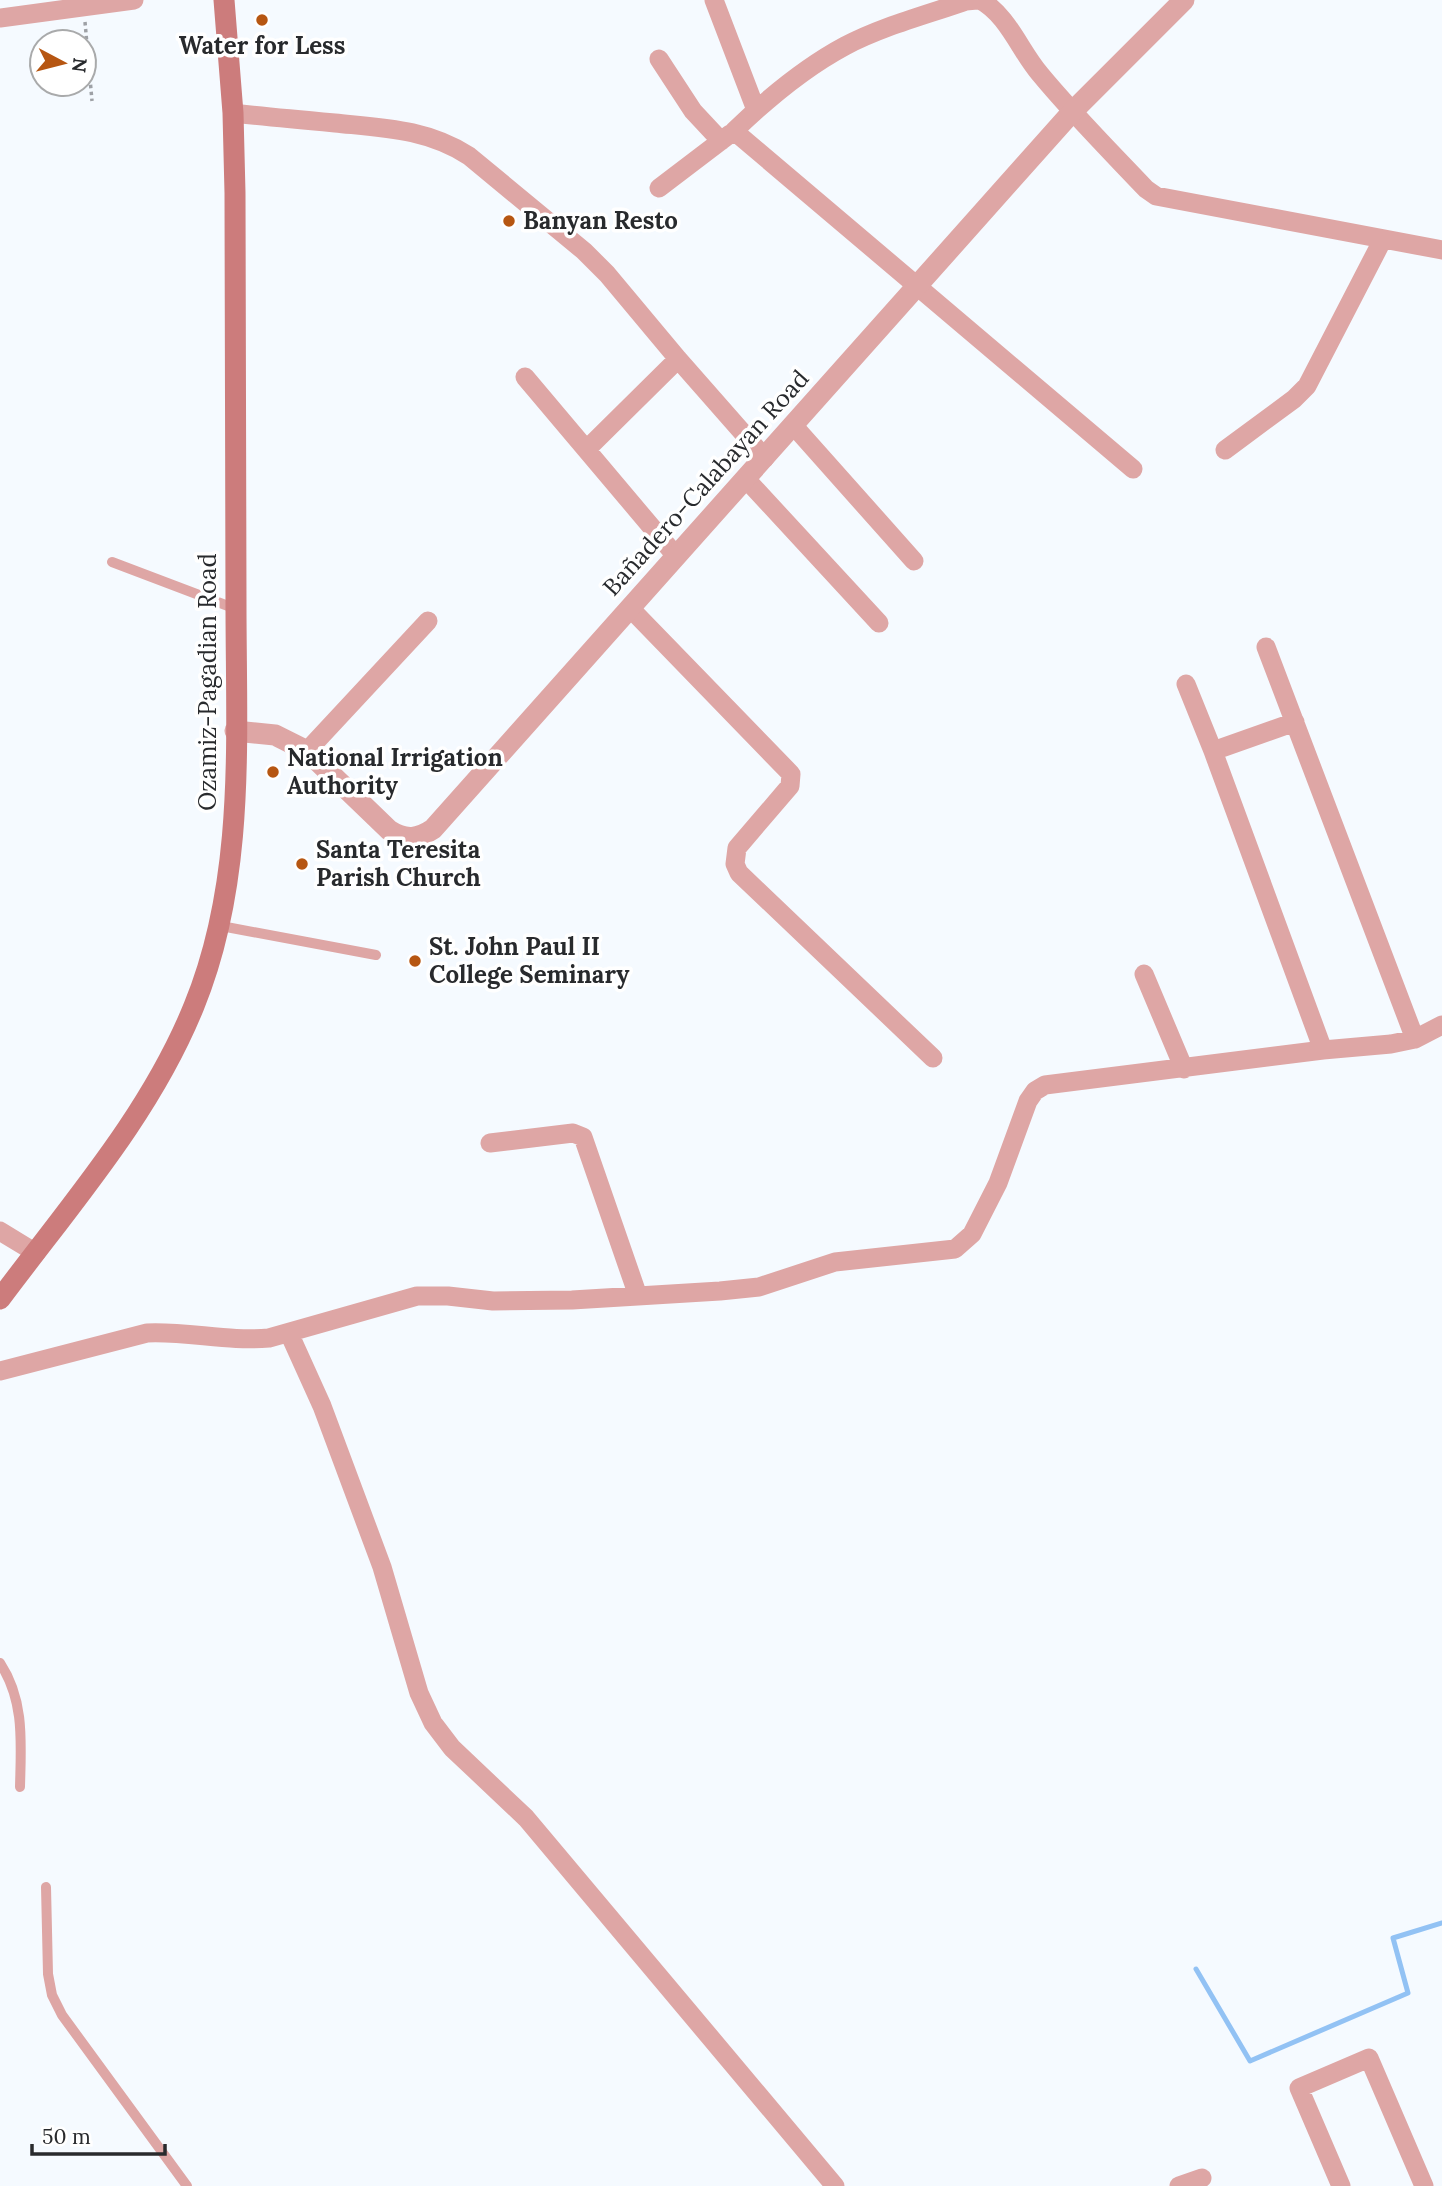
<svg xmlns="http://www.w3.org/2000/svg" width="1442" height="2186" font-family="Lora,serif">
<rect width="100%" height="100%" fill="#f5faff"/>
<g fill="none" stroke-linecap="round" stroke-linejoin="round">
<path stroke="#92c2f4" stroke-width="5" d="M 1196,1969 L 1250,2061 L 1408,1993 L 1393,1938 L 1442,1923"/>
<path stroke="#9ea1a6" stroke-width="3.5" stroke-dasharray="3.5 3.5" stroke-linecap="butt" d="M 85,22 L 92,101"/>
<path stroke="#dea6a5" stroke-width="10" d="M 112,562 L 236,609
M 221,926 L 376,955
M 0,1663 C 25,1701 21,1743 20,1787
M 46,1887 L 48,1974 L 52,1995 L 62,2015 L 187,2186"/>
<path stroke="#dea6a5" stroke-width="19" d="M 714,0 L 756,110
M 977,0 L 966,1 C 926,15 883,26 845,46 C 804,68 767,99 734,131 L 1133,469
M 980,0 C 1008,15 1020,51 1040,74 C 1073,114 1110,151 1146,189 L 1156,196 L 1442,250
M 0,18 L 134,0
M 659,59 L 693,111 L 721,141
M 233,113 C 267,117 301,120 335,123 C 384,128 427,129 469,156 L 584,251 L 607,274 L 678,359 L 765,458
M 659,188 L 730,134
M 525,377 L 676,556
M 793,425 L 914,561
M 588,448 L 678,359
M 1225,450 L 1294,399 L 1307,386 L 1383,239
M 746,479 L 879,623
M 630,608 L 791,774 L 790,786 L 737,848 L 735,864 L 739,873 L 933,1058
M 1266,647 L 1415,1039
M 1186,684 L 1213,751
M 1295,722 L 1213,751 L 1323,1050
M 307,751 L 428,621
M 1144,974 L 1184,1069
M 490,1143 L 573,1133 L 583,1137 L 638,1296
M 0,1231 L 36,1253
M 289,1333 L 322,1406 L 382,1567 L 419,1693 L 433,1723 L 452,1748 L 526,1818 L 835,2186
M 0,1371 L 147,1333 C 188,1331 228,1342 269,1338 L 417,1296 L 448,1296 L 493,1301 L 572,1300 L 720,1291 L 759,1287 L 835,1262 L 955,1249 L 972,1234 L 998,1183 L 1028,1101 L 1035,1091 L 1045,1085 L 1323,1050 L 1391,1044 L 1415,1039 L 1442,1025
M 1179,2186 L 1202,2178
M 1341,2186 L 1299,2088 L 1369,2058 L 1424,2186"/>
<path stroke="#dea6a5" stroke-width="21" d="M 235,731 L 275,735 L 307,751 L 389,830 C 406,841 418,839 433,829 L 1072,112 L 1184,0"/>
<path stroke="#cc7c7c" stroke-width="21" d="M 0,1299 C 70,1205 150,1115 194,1006 C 246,879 236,739 236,605 C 236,468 235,330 235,193 L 233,113 L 224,0"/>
</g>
<g fill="#b65612" stroke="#fff" stroke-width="2.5">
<circle cx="262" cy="20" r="7"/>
<circle cx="509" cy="221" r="7"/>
<circle cx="273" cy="772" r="7"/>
<circle cx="302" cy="864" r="7"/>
<circle cx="415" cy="961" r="7"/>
</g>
<g text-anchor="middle" stroke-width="7" stroke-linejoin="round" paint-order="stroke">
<g font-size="24" font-weight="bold" fill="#282a2d" stroke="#fff" text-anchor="start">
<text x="262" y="54" text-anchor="middle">Water for Less</text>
<text x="523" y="229">Banyan Resto</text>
<text x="287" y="766">National Irrigation<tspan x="287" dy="28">Authority</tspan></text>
<text x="316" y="858">Santa Teresita<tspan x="316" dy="28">Parish Church</tspan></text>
<text x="429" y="955">St. John Paul II<tspan x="429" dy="28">College Seminary</tspan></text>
</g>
<g font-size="24" fill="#282a2d" stroke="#fff">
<text transform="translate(706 483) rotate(-48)" y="8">Bañadero-Calabayan Road</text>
<text transform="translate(208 682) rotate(-90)" y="8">Ozamiz-Pagadian Road</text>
</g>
</g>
<g transform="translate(63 63) rotate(97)"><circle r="33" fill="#ffffff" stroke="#a9aaab" stroke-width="2"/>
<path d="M0-5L12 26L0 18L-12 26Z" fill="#b65612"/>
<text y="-10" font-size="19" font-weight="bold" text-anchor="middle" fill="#282a2d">N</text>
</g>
<path d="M32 2144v10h133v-10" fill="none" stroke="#282a2d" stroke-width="3.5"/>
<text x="42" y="2144" font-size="21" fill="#282a2d" stroke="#ffffff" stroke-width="5" paint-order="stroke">50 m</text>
</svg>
